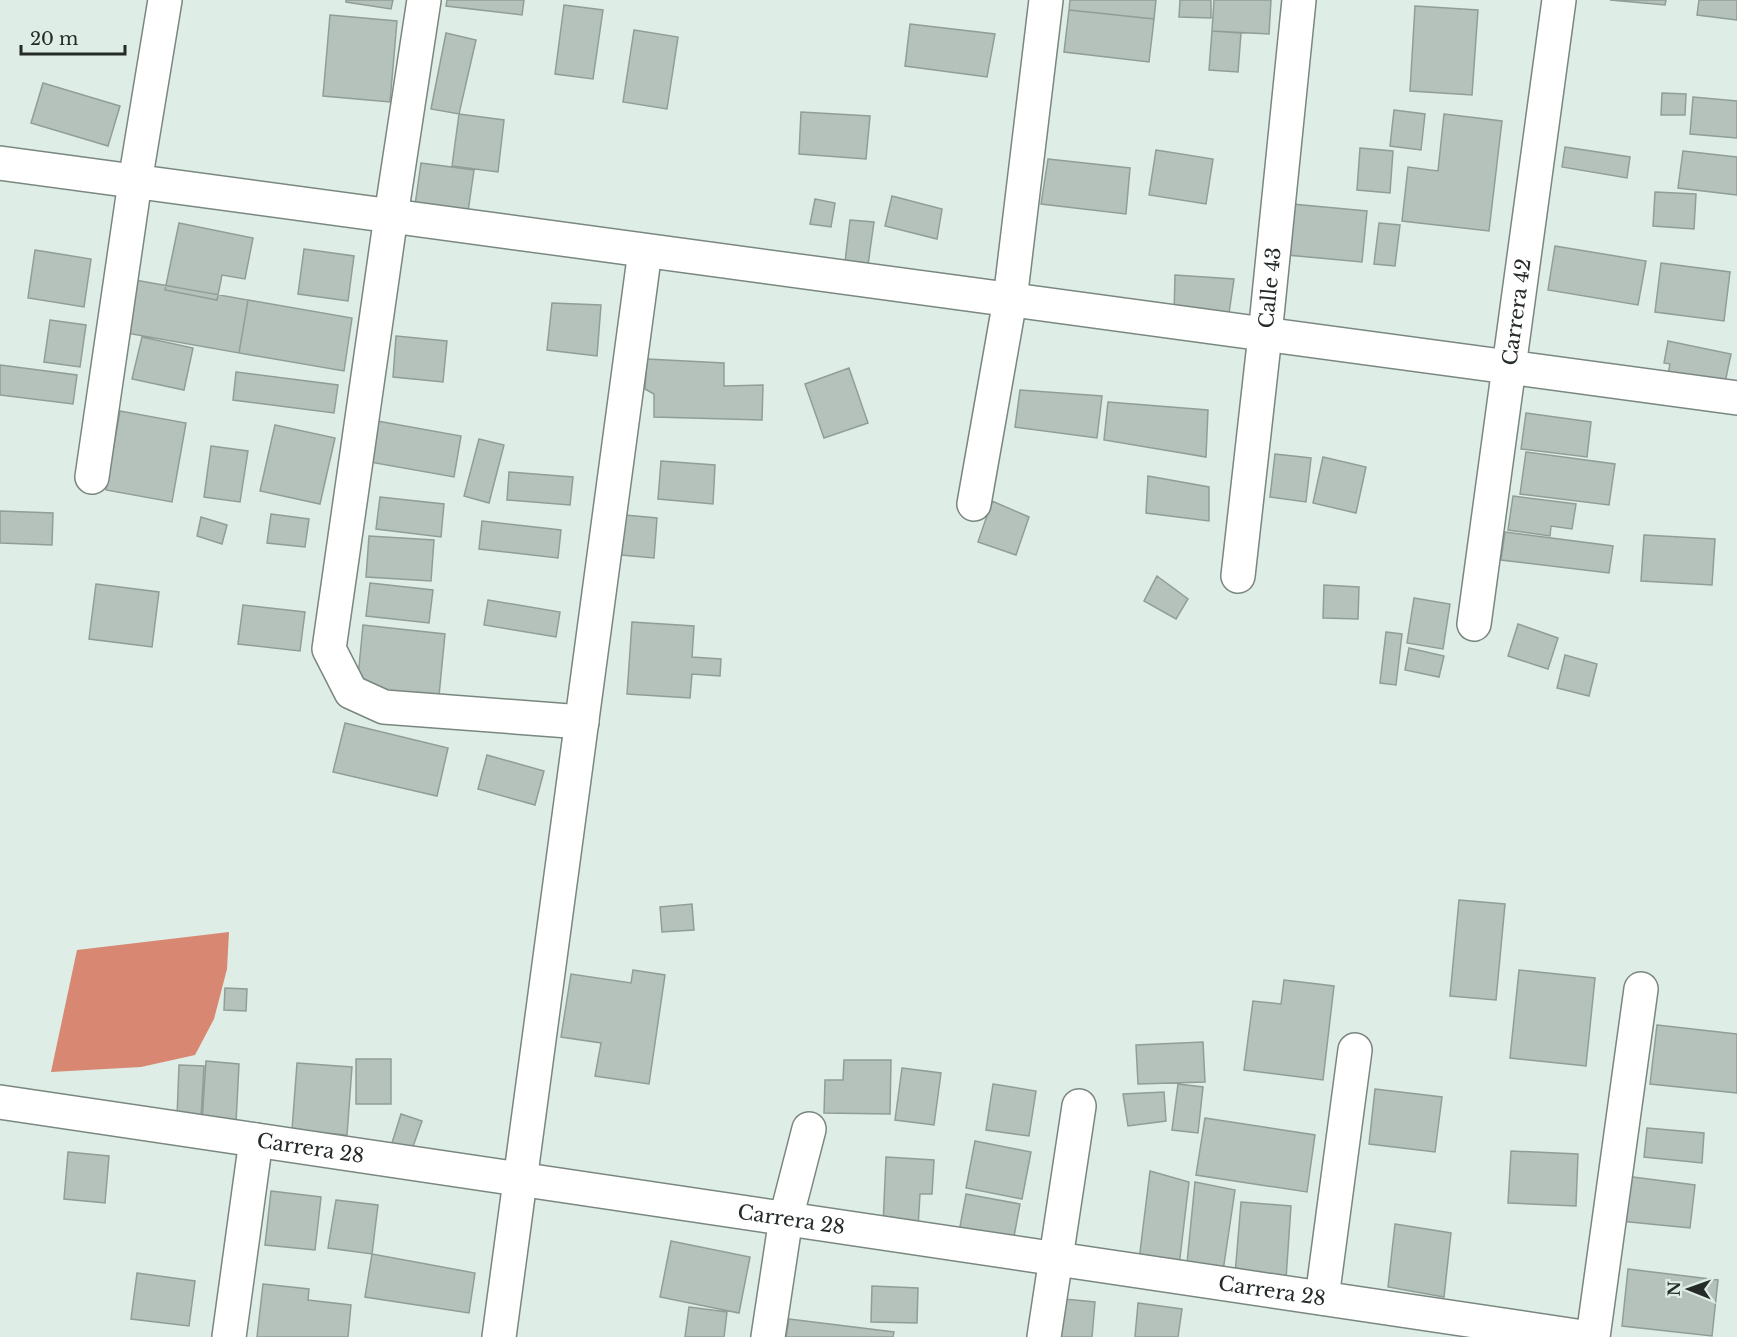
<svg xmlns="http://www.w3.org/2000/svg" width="1737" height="1337" font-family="'Libre Baskerville',serif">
<rect width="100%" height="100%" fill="#deede5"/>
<path fill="#d88773" d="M 229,932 L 227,969 L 214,1019 L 195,1055 L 141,1067 L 51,1072 L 77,950 Z"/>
<path fill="#b4c2bb" stroke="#909e97" stroke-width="1.5" d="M 346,0 L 393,0 L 391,9 L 346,2 Z
M 447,0 L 524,0 L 522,15 L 446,6 Z
M 1070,0 L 1156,0 L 1154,19 L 1069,10 Z
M 1180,0 L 1211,0 L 1211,18 L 1179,17 Z
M 1214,0 L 1271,0 L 1269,34 L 1212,31 Z
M 1610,0 L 1666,0 L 1665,5 Z
M 1699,0 L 1737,0 L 1737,20 L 1697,15 Z
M 564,5 L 603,10 L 593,79 L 555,74 Z
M 1415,6 L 1478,10 L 1472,95 L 1410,91 Z
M 1069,10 L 1154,19 L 1149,62 L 1064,52 Z
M 330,15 L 397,21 L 390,102 L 323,96 Z
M 910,24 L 995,34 L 987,77 L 905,66 Z
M 634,30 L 678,37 L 667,109 L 623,102 Z
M 1212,31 L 1241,33 L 1238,72 L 1209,70 Z
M 446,33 L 476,40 L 459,114 L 431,109 Z
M 43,83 L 120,106 L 108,146 L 31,123 Z
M 1662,93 L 1686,94 L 1685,115 L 1661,115 Z
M 1693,97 L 1737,101 L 1737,138 L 1690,134 Z
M 1394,110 L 1425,114 L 1421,150 L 1390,146 Z
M 801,112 L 870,116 L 866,159 L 799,154 Z
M 459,114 L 504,120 L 498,172 L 452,166 Z
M 1444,114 L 1502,121 L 1489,231 L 1402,221 L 1408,167 L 1438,171 Z
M 1565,147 L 1630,157 L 1627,178 L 1562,167 Z
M 1360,148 L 1393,151 L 1390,193 L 1357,190 Z
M 1156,150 L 1213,159 L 1206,204 L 1149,195 Z
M 1683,151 L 1737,157 L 1737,195 L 1678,188 Z
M 1048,159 L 1130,168 L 1126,214 L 1041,204 Z
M 421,163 L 474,170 L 467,219 L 414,212 Z
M 1655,192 L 1696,194 L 1694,229 L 1653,226 Z
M 892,196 L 942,209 L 937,239 L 885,226 Z
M 815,199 L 835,203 L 831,227 L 810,224 Z
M 1292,204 L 1367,211 L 1362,262 L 1287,255 Z
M 850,220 L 874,222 L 868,265 L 845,262 Z
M 179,223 L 253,238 L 245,279 L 222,275 L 217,300 L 165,290 Z
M 1379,223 L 1400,225 L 1395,266 L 1374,264 Z
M 1555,246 L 1646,261 L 1638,305 L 1548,290 Z
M 304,249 L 354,256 L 348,301 L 298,294 Z
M 35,250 L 91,259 L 84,307 L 28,298 Z
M 1661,263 L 1730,272 L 1724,321 L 1655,312 Z
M 1175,275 L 1234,279 L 1228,320 L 1174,314 Z
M 135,280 L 248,300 L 239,353 L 126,333 Z
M 248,300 L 352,318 L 344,371 L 239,353 Z
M 552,303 L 601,305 L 597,356 L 547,350 Z
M 50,320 L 86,325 L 80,367 L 44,362 Z
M 396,336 L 447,341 L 443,382 L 393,377 Z
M 142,337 L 193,348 L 184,390 L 132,379 Z
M 1668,341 L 1731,354 L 1723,392 L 1667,380 L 1670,364 L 1664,363 Z
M 647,359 L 724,363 L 724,386 L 763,385 L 762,420 L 654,417 L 654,394 L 645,389 Z
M 0,365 L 77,375 L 73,404 L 0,395 Z
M 849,368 L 868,423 L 824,438 L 805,384 Z
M 236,372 L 338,385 L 334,413 L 233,400 Z
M 1020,390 L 1102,396 L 1097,438 L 1015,427 Z
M 1108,402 L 1208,410 L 1206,457 L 1104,440 Z
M 120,411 L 186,423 L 172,502 L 106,490 Z
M 1526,413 L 1591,422 L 1587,457 L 1521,449 Z
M 372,420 L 461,436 L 454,477 L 364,461 Z
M 275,425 L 335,438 L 320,504 L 260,491 Z
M 479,439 L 504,445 L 489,503 L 464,496 Z
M 211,446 L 248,451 L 240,502 L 204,497 Z
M 1526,452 L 1615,464 L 1609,505 L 1520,494 Z
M 1275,454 L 1311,458 L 1306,502 L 1270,497 Z
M 1323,457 L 1366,467 L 1356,513 L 1313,503 Z
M 661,461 L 715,465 L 713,504 L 658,499 Z
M 509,472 L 573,477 L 570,505 L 507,500 Z
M 1148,476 L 1209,487 L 1209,521 L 1146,513 Z
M 1513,496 L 1576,504 L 1572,529 L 1551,526 L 1550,536 L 1508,530 Z
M 380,497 L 444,504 L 441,537 L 376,529 Z
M 992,501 L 1029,517 L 1016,555 L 978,542 Z
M 0,511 L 53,513 L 52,545 L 0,543 Z
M 271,514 L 309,519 L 305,547 L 267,543 Z
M 625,515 L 657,518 L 654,558 L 621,555 Z
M 201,517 L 227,525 L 222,544 L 197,536 Z
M 482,521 L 561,530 L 558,558 L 479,549 Z
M 1505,532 L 1613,546 L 1609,573 L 1501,560 Z
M 1644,535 L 1715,539 L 1712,585 L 1641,581 Z
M 369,536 L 434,540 L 431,581 L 366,577 Z
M 1157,576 L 1188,599 L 1176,619 L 1144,601 Z
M 370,583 L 433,590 L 429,623 L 366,616 Z
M 96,584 L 159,592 L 152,647 L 89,639 Z
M 1324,585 L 1359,587 L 1358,619 L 1323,618 Z
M 1414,598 L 1450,604 L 1443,649 L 1407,643 Z
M 488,600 L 560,612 L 556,637 L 484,625 Z
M 243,605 L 305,612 L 300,651 L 238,644 Z
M 632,622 L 694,626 L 692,657 L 721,659 L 720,676 L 692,674 L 690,698 L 627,694 Z
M 1518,624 L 1558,638 L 1548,669 L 1508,656 Z
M 363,625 L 445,634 L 439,696 L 357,688 Z
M 1386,632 L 1402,634 L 1396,685 L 1380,683 Z
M 1409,648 L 1444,656 L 1439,677 L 1405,670 Z
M 1565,655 L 1597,664 L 1589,696 L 1557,688 Z
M 345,723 L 448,748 L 437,796 L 333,772 Z
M 487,755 L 544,771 L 535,805 L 478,789 Z
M 1459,900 L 1505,904 L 1496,1000 L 1450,996 Z
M 692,904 L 694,930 L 662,932 L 660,907 Z
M 633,970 L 665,975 L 649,1084 L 595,1076 L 601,1043 L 561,1037 L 571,974 L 631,983 Z
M 1519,970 L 1595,978 L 1586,1066 L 1510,1058 Z
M 1284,980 L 1334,986 L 1323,1080 L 1244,1070 L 1253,1001 L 1281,1004 Z
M 225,988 L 247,989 L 246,1011 L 224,1010 Z
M 1657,1025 L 1737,1034 L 1737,1093 L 1650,1084 Z
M 1203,1042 L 1205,1082 L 1138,1084 L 1136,1045 Z
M 356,1059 L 391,1059 L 391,1104 L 356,1104 Z
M 844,1060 L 891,1060 L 890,1114 L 824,1113 L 825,1080 L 843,1080 Z
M 206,1061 L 239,1064 L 236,1123 L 202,1122 Z
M 297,1063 L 352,1067 L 347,1135 L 292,1130 Z
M 179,1065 L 204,1066 L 201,1118 L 177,1117 Z
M 902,1068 L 941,1073 L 934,1125 L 895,1120 Z
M 993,1084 L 1036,1091 L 1029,1136 L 986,1130 Z
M 1178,1084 L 1203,1087 L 1198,1133 L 1172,1130 Z
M 1375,1089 L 1442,1097 L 1435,1152 L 1369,1144 Z
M 1164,1092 L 1166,1121 L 1128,1126 L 1123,1094 Z
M 401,1114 L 422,1121 L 411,1152 L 391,1146 Z
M 1205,1118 L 1315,1135 L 1307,1192 L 1196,1175 Z
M 1647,1128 L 1704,1133 L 1702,1163 L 1644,1157 Z
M 975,1141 L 1031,1152 L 1022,1199 L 966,1188 Z
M 1511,1151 L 1578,1154 L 1576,1206 L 1508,1203 Z
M 68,1152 L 109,1156 L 105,1203 L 64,1199 Z
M 886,1157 L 934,1160 L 932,1194 L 920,1194 L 918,1228 L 883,1226 Z
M 1150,1171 L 1189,1182 L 1179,1266 L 1139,1260 Z
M 1625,1176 L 1695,1185 L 1690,1228 L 1620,1221 Z
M 1195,1182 L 1235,1190 L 1223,1271 L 1187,1263 Z
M 271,1191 L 321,1197 L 315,1250 L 265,1245 Z
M 966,1194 L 1020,1204 L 1013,1242 L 959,1232 Z
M 336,1200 L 378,1205 L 372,1254 L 328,1248 Z
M 1241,1202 L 1291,1206 L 1286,1279 L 1235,1275 Z
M 1395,1224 L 1451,1233 L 1444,1297 L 1388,1287 Z
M 671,1241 L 750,1257 L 739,1313 L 660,1297 Z
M 372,1254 L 475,1273 L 469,1313 L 365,1297 Z
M 1628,1269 L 1718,1280 L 1712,1336 L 1622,1326 Z
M 137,1273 L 195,1281 L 189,1326 L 131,1319 Z
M 263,1284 L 309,1289 L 308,1300 L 351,1305 L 348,1337 L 257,1337 Z
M 872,1286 L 918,1288 L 917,1323 L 871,1322 Z
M 1064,1299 L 1095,1302 L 1092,1337 L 1061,1337 Z
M 1138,1303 L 1182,1309 L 1178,1337 L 1135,1337 Z
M 689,1307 L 727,1312 L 724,1337 L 685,1337 Z
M 789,1319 L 894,1332 L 893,1337 L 786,1337 Z"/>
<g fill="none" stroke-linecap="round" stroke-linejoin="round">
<g stroke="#79877f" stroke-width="36">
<g id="street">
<path d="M 424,0 L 391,216 L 329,649 L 351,692 L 384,707 L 582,722"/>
<path d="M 0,163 L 1737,398"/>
<path d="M 92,477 L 135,182 L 165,0"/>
<path d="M 974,504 L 1010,300 L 1046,0"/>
<path id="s1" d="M 1238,576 L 1265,335 L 1299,0"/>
<path id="s2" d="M 1474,624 L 1559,0"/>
<path d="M 1322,1298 L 1355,1050"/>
<path d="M 229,1337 L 256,1140"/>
<path d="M 499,1337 L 645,251"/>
<path d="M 768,1337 L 786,1218 L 809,1129"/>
<path d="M 1044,1337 L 1079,1106"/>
<path d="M 1593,1337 L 1641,989"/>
</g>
</g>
<g stroke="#79877f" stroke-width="36">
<g id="secondary">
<path id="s3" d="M 0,1102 L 1583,1337"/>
</g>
</g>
<use href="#street" stroke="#fff" stroke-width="33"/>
<use href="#secondary" stroke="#fff" stroke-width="33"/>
</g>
<g text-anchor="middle" stroke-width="6" stroke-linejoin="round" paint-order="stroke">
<g font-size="20" fill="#252b28" stroke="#deede5">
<text dy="7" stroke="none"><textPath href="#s1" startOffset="290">Calle 43</textPath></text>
<text dy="7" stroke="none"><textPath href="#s2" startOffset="315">Carrera 42</textPath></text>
<text dy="7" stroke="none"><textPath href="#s3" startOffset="314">Carrera 28</textPath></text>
<text dy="7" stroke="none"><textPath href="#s3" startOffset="800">Carrera 28</textPath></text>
<text dy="7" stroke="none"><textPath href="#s3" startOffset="1286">Carrera 28</textPath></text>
</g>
</g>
<g transform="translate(1689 1289) rotate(271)" stroke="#deede5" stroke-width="4.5" paint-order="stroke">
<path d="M0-4.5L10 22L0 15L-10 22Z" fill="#252b28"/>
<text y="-9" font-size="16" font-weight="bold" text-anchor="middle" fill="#252b28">N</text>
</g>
<path d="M21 45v9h104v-9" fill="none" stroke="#252b28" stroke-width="3"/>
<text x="30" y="45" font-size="18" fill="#252b28" stroke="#deede5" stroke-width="4.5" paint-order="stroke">20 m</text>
</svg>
